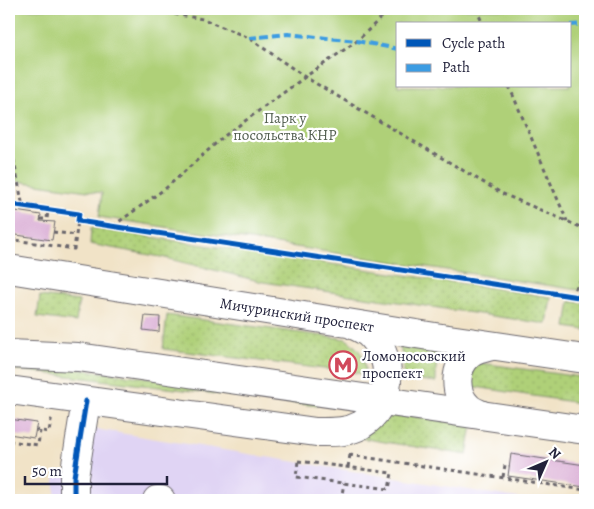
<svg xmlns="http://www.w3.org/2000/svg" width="594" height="509" font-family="Alegreya,serif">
<defs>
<pattern id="grass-dots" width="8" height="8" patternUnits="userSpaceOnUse" patternTransform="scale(1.25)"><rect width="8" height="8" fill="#afd078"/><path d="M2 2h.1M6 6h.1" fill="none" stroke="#96b269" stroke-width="1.8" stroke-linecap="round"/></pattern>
</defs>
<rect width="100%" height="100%" fill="#fff"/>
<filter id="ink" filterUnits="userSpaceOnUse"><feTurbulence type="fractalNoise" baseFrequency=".02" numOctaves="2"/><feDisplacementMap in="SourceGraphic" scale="10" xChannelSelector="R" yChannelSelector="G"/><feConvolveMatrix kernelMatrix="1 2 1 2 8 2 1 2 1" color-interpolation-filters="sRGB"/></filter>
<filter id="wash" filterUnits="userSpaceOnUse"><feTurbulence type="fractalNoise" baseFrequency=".0096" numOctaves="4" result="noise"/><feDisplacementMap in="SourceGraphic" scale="20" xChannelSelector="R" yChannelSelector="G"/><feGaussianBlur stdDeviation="1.12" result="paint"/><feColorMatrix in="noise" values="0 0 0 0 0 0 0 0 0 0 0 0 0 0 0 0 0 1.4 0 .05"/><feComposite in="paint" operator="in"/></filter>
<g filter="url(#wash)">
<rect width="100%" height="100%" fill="#f1e3c7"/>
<path fill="#e0d4f4" d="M 89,428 L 530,500 L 55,500 L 55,475 L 86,478 Z"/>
<path fill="url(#grass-dots)" stroke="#68795a" d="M 91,228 L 551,297 L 547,324 L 263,282 L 161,257 L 90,244 Z
M 40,296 L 79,301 L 76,322 L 37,317 Z
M 570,301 L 585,304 L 585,330 L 566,327 Z
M 167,315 L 346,339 C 360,349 366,357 365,374 L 163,349 Z
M 400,347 L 443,352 L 436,367 L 436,382 L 403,378 L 403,360 Z
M 9,361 L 318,398 L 317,406 L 9,369 Z
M 474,362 L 573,376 L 585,377 L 585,404 L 469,386 Z
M 397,414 L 472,425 L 467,455 L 353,437 Z"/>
<path fill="#afd078" stroke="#68795a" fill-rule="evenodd" d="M 9,9 L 585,9 L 585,291 L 99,217 L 102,193 L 9,180 ZM 398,24 L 570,24 L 570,86 L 398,86 Z"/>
<g id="blocks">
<path fill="#d8a9d3" d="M 9,210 L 41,215 L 40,221 L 55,222 L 52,240 L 9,234 Z
M 145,316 L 160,317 L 159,332 L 143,330 Z
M 9,419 L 37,423 L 34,438 L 9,434 Z
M 511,454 L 585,465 L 585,487 L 508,476 Z"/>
</g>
</g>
<g filter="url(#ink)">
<use href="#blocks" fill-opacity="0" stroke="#6a666c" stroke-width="1"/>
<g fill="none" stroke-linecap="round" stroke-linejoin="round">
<g stroke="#6a666c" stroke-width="30">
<path id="minor" d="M 482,415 C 478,413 472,411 468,407 C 453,393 454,367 470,354 C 477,349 484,348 492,346
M 74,500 L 74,477 L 86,401
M 157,500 L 161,500"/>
</g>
<g stroke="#6a666c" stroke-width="30">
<path id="major" d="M 9,269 L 435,337 L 585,359
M 9,354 L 78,357 L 585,430
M 9,390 L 316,432 C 332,432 347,433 361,425 C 391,406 396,362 372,337 C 367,331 360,328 353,325"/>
</g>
<path stroke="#6a666c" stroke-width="3" stroke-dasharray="4 4" stroke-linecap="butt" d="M 143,9 L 203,19 L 249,38 L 305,77 L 503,194 L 585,229
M 476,9 L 483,24
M 509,86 L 567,221
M 9,136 L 23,207
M 9,204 L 79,214 L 74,249 L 9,239
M 40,219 L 47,219 L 48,210
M 113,226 L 166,188 L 223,137 L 305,77 L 357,41 L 390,9
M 53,232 L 76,235
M 570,296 L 585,273
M 35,430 L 49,432 L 51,420 L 52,421
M 9,441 L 38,445 L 40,431
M 349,455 L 585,490
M 298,461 L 392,473 L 389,489 L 296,477 Z
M 348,467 L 350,455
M 503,477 L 505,465 L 509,466
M 341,500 L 344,483"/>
<use href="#minor" stroke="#fff" stroke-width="28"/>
<use href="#major" stroke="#fff" stroke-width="28"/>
<path stroke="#3c9ce2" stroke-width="4" stroke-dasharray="8 4" stroke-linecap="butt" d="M 570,25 L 585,24
M 249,38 L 288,34 L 357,41 L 398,49"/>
<g stroke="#fff" stroke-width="8">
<path id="cycleway" d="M 9,204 L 79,214 L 78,221 L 585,298
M 74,500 L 74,477 L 86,401"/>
</g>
<use href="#cycleway" stroke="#0057b8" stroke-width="5"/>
</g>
</g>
<defs>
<g id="metro-ring" transform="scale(1.4375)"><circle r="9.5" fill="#fff" stroke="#d1495b" stroke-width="1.5"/><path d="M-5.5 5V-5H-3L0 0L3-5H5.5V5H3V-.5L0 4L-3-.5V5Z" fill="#d1495b"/></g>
</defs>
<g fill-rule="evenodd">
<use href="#metro-ring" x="343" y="365"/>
</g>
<g text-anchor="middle" stroke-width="4.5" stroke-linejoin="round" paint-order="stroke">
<g font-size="15" fill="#535f50" stroke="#fff">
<text x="285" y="123">Парк у<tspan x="285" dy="17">посольства КНР</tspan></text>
</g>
<g font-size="15" fill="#22223b" stroke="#fff">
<text transform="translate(297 315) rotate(9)" y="5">Мичуринский проспект</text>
</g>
<g font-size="15" fill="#22223b" stroke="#fff" text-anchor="start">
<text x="362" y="361">Ломоносовский<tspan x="362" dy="17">проспект</tspan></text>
</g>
</g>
<rect width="594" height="509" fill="none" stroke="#fff" stroke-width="30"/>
<rect x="396" y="22" width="175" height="65" fill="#ffffff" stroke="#a7a7b1"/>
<rect x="406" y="39" width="25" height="8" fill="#0057b8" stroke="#a7a7b1"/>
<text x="442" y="48" font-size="15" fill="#22223b">Cycle path</text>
<rect x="406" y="64" width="25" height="8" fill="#3c9ce2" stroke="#a7a7b1"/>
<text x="442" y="72" font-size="15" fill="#22223b">Path</text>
<g transform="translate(546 462) rotate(45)" stroke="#ffffff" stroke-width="4" paint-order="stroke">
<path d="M0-4L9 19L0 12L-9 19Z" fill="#22223b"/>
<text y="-8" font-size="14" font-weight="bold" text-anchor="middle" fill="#22223b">N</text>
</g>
<path d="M25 476v8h142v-8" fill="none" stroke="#22223b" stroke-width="2.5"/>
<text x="32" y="476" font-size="15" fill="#22223b" stroke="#ffffff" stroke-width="4" paint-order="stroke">50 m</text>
</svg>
